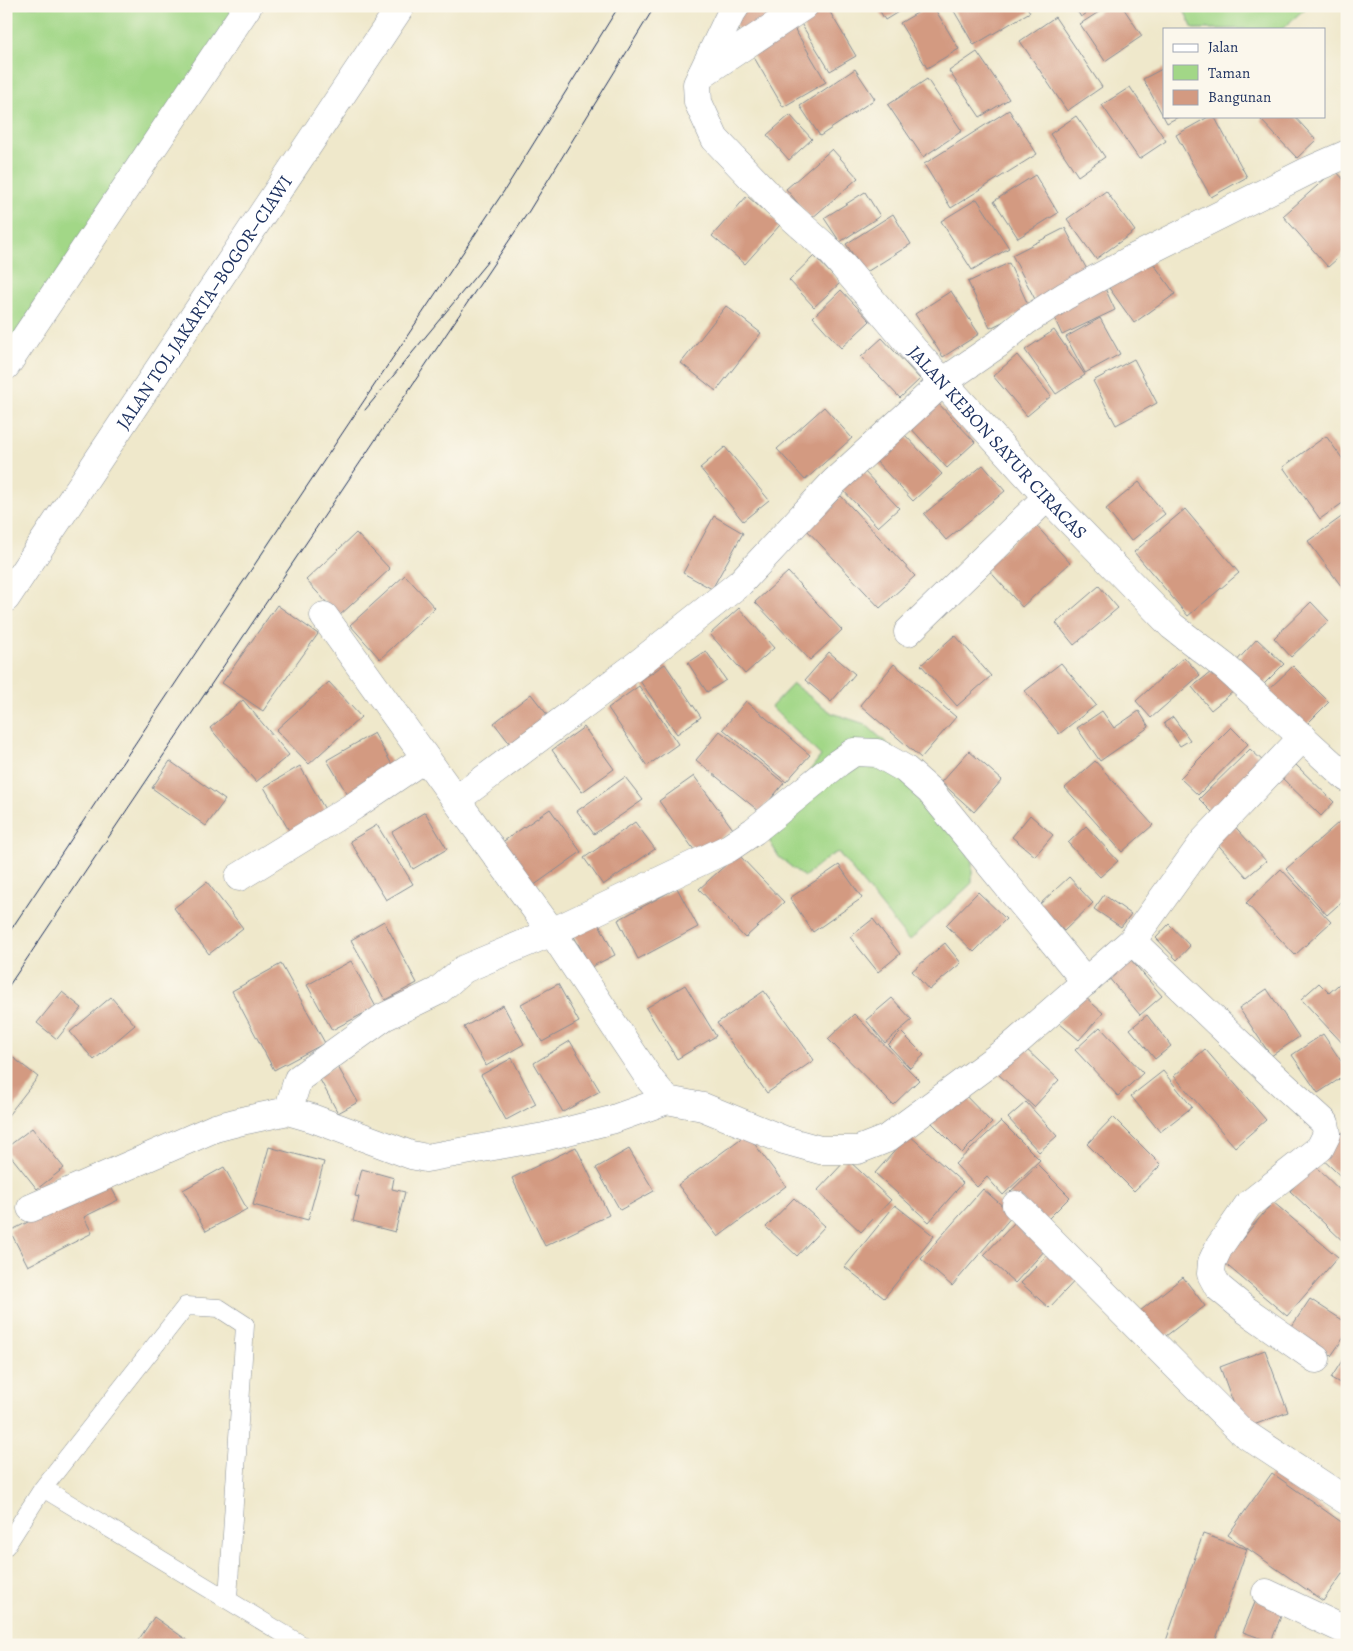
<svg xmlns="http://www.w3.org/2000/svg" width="1353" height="1651" font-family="Alegreya,serif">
<rect width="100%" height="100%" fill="#fbf7ec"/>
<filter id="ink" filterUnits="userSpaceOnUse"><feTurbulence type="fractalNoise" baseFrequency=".02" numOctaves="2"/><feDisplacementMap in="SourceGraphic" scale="10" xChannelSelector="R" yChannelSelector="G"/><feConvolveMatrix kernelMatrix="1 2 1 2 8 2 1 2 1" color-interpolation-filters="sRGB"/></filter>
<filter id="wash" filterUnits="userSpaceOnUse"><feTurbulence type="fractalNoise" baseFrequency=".0096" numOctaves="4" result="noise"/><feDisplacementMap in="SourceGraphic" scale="20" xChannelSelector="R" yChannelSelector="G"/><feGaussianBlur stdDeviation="1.12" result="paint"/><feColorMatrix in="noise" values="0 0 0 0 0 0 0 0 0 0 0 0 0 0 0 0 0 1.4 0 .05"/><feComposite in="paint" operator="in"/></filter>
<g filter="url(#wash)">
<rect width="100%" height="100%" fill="#efe8cb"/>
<path fill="#a2d787" stroke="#5e8372" d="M 6,6 L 248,6 L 6,366 Z
M 1182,6 L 1308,6 L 1282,29 L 1193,29 Z
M 793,684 L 832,713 L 865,724 L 925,777 L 972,861 L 972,883 L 909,941 L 838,852 L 830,856 L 804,877 L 779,857 L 770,842 L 767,825 L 821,756 L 771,707 Z"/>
<g id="blocks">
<path fill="#d39a81" d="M 746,6 L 795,6 L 746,40 L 730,17 Z
M 877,6 L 908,6 L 885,20 Z
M 929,6 L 933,6 L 959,49 L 927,68 L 900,23 Z
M 951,6 L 1026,6 L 1030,12 L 974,45 Z
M 1074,6 L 1098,6 L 1081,17 Z
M 1108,6 L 1122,6 L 1142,36 L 1105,61 L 1080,24 Z
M 827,7 L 856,56 L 830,71 L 800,22 Z
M 1055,17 L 1102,87 L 1067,111 L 1020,41 Z
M 794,28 L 826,82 L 783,107 L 752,54 Z
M 977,52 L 1009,99 L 980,117 L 949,71 Z
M 1164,68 L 1164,116 L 1180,116 L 1167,123 L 1143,79 Z
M 855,69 L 875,99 L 820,136 L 800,106 Z
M 927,79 L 962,131 L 923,157 L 888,105 Z
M 1130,87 L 1166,141 L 1139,159 L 1102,105 Z
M 1009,110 L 1037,154 L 951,208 L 924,164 Z
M 790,115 L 812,139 L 789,160 L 767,135 Z
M 1076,116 L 1105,157 L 1078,176 L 1050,134 Z
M 1210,116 L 1214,116 L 1247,177 L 1211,197 L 1176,135 Z
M 1265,116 L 1294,116 L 1316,140 L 1297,158 L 1261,120 Z
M 832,149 L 858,178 L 811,219 L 786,189 Z
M 1335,170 L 1347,183 L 1347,250 L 1328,267 L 1283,216 Z
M 1035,175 L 1058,213 L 1018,238 L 994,201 Z
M 1106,191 L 1135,231 L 1096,259 L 1067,219 Z
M 865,192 L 880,216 L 840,242 L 824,218 Z
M 747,196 L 780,225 L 745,264 L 712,236 Z
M 977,199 L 1009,248 L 972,270 L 941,221 Z
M 893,214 L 911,244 L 865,273 L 846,244 Z
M 1065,228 L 1092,279 L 1038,305 L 1012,255 Z
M 814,256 L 840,283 L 814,307 L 789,280 Z
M 1148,256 L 1175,294 L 1134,323 L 1107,285 Z
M 1009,263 L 1030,309 L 990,328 L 968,282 Z
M 1103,284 L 1115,310 L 1062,335 L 1050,308 Z
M 841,290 L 870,321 L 841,348 L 813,317 Z
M 951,291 L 979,334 L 943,357 L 915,314 Z
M 726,306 L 761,333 L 716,391 L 681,363 Z
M 1100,318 L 1120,354 L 1085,373 L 1066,337 Z
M 1054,330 L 1085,375 L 1056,394 L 1025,350 Z
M 882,338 L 920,379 L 900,398 L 861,357 Z
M 1017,355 L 1051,396 L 1027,416 L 993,376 Z
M 1134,359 L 1157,403 L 1116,425 L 1093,381 Z
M 936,401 L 975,442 L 947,468 L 909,426 Z
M 824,407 L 852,438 L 805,480 L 777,449 Z
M 903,433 L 942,474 L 913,501 L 874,459 Z
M 1326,436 L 1347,465 L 1347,500 L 1320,519 L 1283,467 Z
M 725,447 L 769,500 L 743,521 L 700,468 Z
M 983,465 L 1005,491 L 946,540 L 924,514 Z
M 861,468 L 899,508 L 878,527 L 840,487 Z
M 1139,482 L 1165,514 L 1131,541 L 1106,509 Z
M 841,496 L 915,576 L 880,608 L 806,529 Z
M 1185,509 L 1239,573 L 1188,616 L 1134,552 Z
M 1347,513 L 1347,594 L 1308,541 Z
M 714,516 L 743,533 L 712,589 L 683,573 Z
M 1034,523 L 1070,563 L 1022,607 L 985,566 Z
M 356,533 L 390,569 L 339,616 L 306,580 Z
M 788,572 L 842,630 L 810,660 L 755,602 Z
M 405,575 L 435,608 L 380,659 L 350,625 Z
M 1099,586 L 1118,608 L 1074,645 L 1056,623 Z
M 1311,602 L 1329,621 L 1291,657 L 1274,638 Z
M 277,605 L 318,634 L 263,711 L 222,683 Z
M 739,608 L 774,648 L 745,674 L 710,634 Z
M 955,635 L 991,676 L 957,706 L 921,665 Z
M 1257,639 L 1284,664 L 1258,690 L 1232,666 Z
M 706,651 L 726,680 L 707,692 L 688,663 Z
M 829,652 L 855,674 L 831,702 L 805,680 Z
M 1184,657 L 1200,675 L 1151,718 L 1136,701 Z
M 1061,663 L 1096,705 L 1059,734 L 1025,691 Z
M 665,664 L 701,717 L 677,734 L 640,681 Z
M 894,664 L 956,717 L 921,758 L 860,705 Z
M 1293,666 L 1329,702 L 1304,727 L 1268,690 Z
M 1215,669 L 1234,691 L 1211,710 L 1192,687 Z
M 329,682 L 361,717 L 309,764 L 276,730 Z
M 639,686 L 678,744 L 647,766 L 608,708 Z
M 531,694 L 552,721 L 514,749 L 494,723 Z
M 243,700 L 289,755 L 256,782 L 210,728 Z
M 746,701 L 810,755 L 786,782 L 723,729 Z
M 1102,711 L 1114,728 L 1139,711 L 1149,727 L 1100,761 L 1077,728 Z
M 1173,717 L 1190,740 L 1180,746 L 1164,723 Z
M 584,727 L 614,769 L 582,792 L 552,750 Z
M 1231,727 L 1248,744 L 1198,795 L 1180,778 Z
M 720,731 L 784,783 L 760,812 L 696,760 Z
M 374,733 L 395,770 L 349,797 L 327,760 Z
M 1250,749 L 1265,763 L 1214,814 L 1199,799 Z
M 969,751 L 1002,780 L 974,812 L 941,782 Z
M 170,761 L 225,800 L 206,826 L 152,788 Z
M 1095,761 L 1153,825 L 1122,852 L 1065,788 Z
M 1294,763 L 1334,802 L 1321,816 L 1280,776 Z
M 300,766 L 327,813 L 291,834 L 264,787 Z
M 694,776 L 733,829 L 697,854 L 659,801 Z
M 625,777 L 643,800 L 594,834 L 577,811 Z
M 550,809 L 581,852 L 533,886 L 501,843 Z
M 425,812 L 447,849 L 413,869 L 392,832 Z
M 1030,815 L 1053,835 L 1035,856 L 1012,837 Z
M 1347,815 L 1347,868 L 1340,873 L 1347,881 L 1347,897 L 1327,915 L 1286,869 Z
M 1230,821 L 1266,861 L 1247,877 L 1212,838 Z
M 635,822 L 655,849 L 603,885 L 584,858 Z
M 377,825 L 413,884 L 386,900 L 350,841 Z
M 1086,826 L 1118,861 L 1100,877 L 1068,843 Z
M 738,854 L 784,902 L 745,938 L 699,889 Z
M 839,865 L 862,898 L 813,932 L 790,898 Z
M 1281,869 L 1331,922 L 1295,955 L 1246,903 Z
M 1069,877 L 1093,903 L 1064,931 L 1039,905 Z
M 207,882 L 243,928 L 209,954 L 174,908 Z
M 677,888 L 698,927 L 638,959 L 618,920 Z
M 978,892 L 1006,919 L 974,952 L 946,925 Z
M 1104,895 L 1131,914 L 1121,927 L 1094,909 Z
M 873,919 L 900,954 L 878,972 L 850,937 Z
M 597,920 L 615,955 L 591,967 L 572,933 Z
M 384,921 L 417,983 L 385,1000 L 351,940 Z
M 1169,924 L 1190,946 L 1177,960 L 1156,938 Z
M 945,943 L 961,963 L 929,990 L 912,971 Z
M 1125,953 L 1162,996 L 1140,1015 L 1103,971 Z
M 351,961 L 376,1007 L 332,1030 L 307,985 Z
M 281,964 L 325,1043 L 274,1070 L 232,991 Z
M 1347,977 L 1347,1048 L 1301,999 L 1319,983 L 1329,993 Z
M 558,984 L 579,1022 L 542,1042 L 521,1004 Z
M 685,985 L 716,1036 L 677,1059 L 646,1008 Z
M 1267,989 L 1299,1037 L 1271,1056 L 1239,1008 Z
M 764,991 L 814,1060 L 767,1093 L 717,1023 Z
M 62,992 L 82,1008 L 57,1039 L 37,1023 Z
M 1083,995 L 1103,1013 L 1079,1040 L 1059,1023 Z
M 111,997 L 135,1025 L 94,1060 L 70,1032 Z
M 892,998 L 912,1020 L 885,1043 L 866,1020 Z
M 503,1005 L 524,1044 L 486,1066 L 464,1027 Z
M 854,1014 L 919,1080 L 893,1105 L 828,1039 Z
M 1147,1015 L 1171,1046 L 1155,1059 L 1130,1029 Z
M 1100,1027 L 1143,1073 L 1118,1096 L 1075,1050 Z
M 901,1032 L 924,1055 L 910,1068 L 888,1045 Z
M 1323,1034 L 1347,1070 L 1347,1074 L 1318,1093 L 1292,1055 Z
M 570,1041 L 600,1091 L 563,1112 L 534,1063 Z
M 1024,1047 L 1059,1080 L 1034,1107 L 998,1074 Z
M 1205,1049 L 1266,1120 L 1235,1147 L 1174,1076 Z
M 6,1052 L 38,1077 L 6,1118 Z
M 512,1058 L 536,1104 L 506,1120 L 481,1075 Z
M 337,1065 L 358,1102 L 338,1113 L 318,1076 Z
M 1163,1071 L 1192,1107 L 1160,1132 L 1131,1096 Z
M 960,1090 L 992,1123 L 962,1153 L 930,1121 Z
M 1026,1102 L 1057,1136 L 1039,1152 L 1008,1118 Z
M 1113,1117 L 1161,1165 L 1134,1191 L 1087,1144 Z
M 1001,1121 L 1040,1160 L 1003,1195 L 987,1177 L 977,1187 L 955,1164 Z
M 32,1128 L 64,1168 L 37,1189 L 6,1150 L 6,1148 Z
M 1347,1128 L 1347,1182 L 1319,1156 Z
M 747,1134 L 786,1186 L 718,1237 L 678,1185 Z
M 909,1135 L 963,1183 L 929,1222 L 875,1173 Z
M 269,1147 L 324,1162 L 308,1220 L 253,1205 Z
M 576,1147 L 609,1215 L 545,1246 L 512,1178 Z
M 629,1149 L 654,1191 L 620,1210 L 596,1168 Z
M 847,1159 L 891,1200 L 861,1232 L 817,1191 Z
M 1038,1165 L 1070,1197 L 1041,1226 L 1009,1193 Z
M 1314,1165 L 1347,1197 L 1347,1245 L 1290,1191 Z
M 224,1167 L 247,1209 L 206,1231 L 183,1190 Z
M 362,1169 L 394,1178 L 392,1189 L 405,1192 L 395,1232 L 353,1221 L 359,1197 L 355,1196 Z
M 107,1180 L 118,1200 L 84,1217 L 92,1233 L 28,1266 L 10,1231 L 72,1200 Z
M 983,1189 L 1013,1215 L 952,1286 L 921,1259 Z
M 794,1198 L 825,1226 L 797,1256 L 766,1227 Z
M 1273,1202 L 1338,1257 L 1287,1316 L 1223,1262 Z
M 895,1205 L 934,1236 L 884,1298 L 845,1267 Z
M 1017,1220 L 1047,1248 L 1015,1283 L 984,1255 Z
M 1054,1248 L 1082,1273 L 1049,1308 L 1021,1283 Z
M 1183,1277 L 1205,1306 L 1162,1339 L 1140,1311 Z
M 1310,1299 L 1347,1323 L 1347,1333 L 1331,1356 L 1290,1329 Z
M 1265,1350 L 1288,1412 L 1243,1429 L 1220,1367 Z
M 1347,1353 L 1347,1387 L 1331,1378 Z
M 1272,1473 L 1347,1526 L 1347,1567 L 1323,1601 L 1228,1535 Z
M 1203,1534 L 1247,1549 L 1214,1645 L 1176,1645 L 1166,1641 Z
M 1256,1600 L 1283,1611 L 1271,1642 L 1243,1632 Z
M 154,1617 L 194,1645 L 135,1645 Z"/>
</g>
</g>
<g filter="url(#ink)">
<use href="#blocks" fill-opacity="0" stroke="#858c94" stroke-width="1"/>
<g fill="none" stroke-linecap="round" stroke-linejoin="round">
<g stroke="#858c94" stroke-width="19">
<path id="service" d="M 43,1488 L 302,1645
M 6,1546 L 43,1488 L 186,1306 L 219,1308 L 245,1325 L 228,1599"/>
</g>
<g stroke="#858c94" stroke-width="29">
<g id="minor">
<path id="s1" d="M 736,6 L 730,15 L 697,84 L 698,102 L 715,139 L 776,203 L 832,253 L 915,351 L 1047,497 L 1172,626 L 1225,667 L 1347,778"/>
<path d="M 702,74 L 804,6"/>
<path d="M 324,616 L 456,800 L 634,667 L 740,583 L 834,482 L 943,382 L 998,344 L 1026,321 L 1065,296 L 1134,258 L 1308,171 L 1347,154"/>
<path d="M 908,632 L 1047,497"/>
<path d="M 456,800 L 552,932 L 651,1081 L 667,1100 L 703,1107 L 784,1140 L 820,1150 L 858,1150 L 886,1139 L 1011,1047 L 1132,941 L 1204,841 L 1303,737"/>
<path d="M 239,877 L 354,806 L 425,758"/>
<path d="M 1132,941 L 1268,1071 L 1325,1123 L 1327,1134 L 1320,1148 L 1248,1205 L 1219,1247 L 1212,1262 L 1211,1274 L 1218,1287 L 1246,1310 L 1316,1359"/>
<path d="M 288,1111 L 298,1079 L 384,1017 L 438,991 L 464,969 L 552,932 L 729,848 L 754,831 L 838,763 L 854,752 L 877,753 L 905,769 L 930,791 L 1086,982"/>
<path d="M 1016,1205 L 1242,1432 L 1347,1501"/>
<path d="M 31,1208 L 215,1128 L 246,1120 L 288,1111 L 312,1118 L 411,1155 L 426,1158 L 544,1137 L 611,1120 L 667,1100"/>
<path d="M 1266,1593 L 1347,1631"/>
</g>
</g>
<g stroke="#858c94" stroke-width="29">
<g id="motorway">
<path d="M 6,366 L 248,6"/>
<path id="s2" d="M 6,598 L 401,6"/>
</g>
</g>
<use href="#service" stroke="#fff" stroke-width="18"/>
<use href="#minor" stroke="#fff" stroke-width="28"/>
<use href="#motorway" stroke="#fff" stroke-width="28"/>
<path stroke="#1b2f5e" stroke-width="1" d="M 365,410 L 488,261
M 6,937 L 504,191 L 619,6
M 6,990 L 529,211 L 655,6"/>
</g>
</g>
<g text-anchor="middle" stroke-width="4" stroke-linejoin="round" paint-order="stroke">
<g font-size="19" fill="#1b2f5e" stroke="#fbf7ec">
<text dy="7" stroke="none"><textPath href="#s2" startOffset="356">JALAN TOL JAKARTA–BOGOR–CIAWI</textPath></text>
<text dy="7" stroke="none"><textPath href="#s1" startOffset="561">JALAN KEBON SAYUR CIRACAS</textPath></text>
</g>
</g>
<rect width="1353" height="1651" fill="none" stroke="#fbf7ec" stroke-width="25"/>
<rect x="1163" y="28" width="162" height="90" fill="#fbf7ec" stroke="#a1a7b3"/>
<rect x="1173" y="44" width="25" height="8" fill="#ffffff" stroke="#a1a7b3"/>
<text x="1208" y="52" font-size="15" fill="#1b2f5e">Jalan</text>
<rect x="1173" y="65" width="25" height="15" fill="#a2d787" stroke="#a1a7b3"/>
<text x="1208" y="78" font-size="15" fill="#1b2f5e">Taman</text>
<rect x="1173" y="90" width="25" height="15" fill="#d39a81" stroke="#a1a7b3"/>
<text x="1208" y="102" font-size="15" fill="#1b2f5e">Bangunan</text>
</svg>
